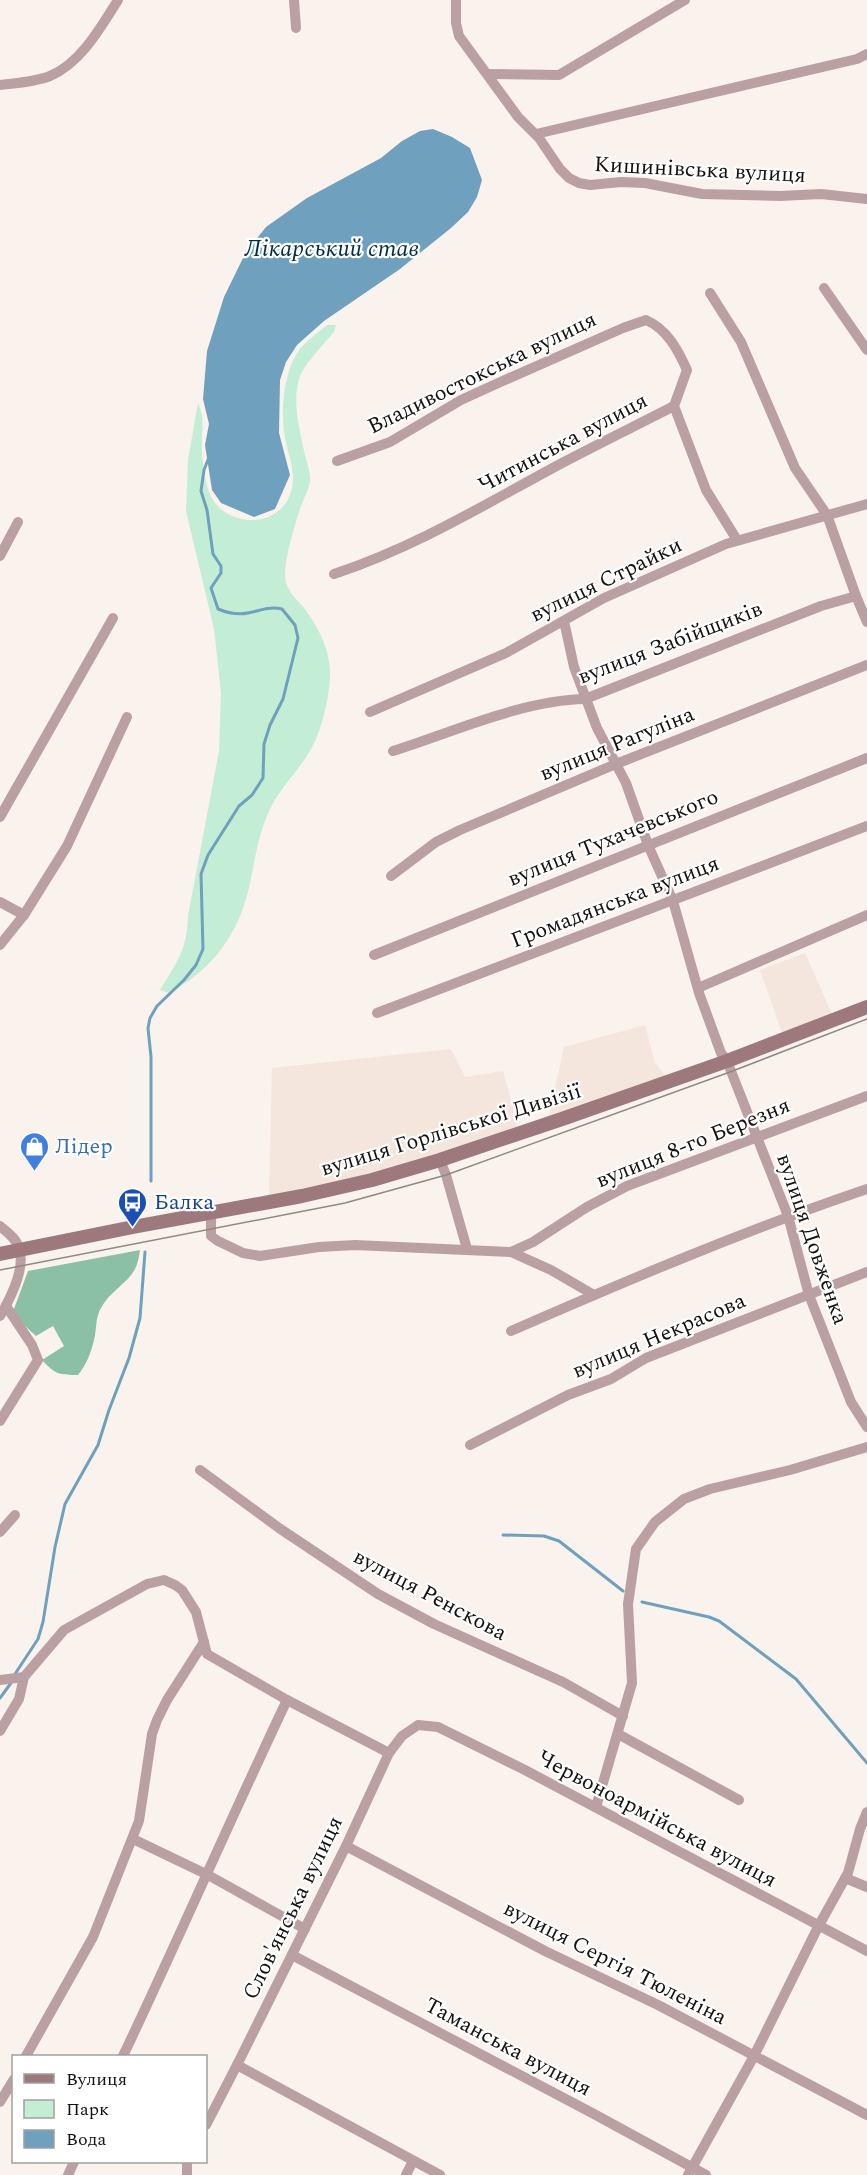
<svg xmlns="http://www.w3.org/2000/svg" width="867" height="2175" viewBox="0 0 867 2175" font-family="Spectral,serif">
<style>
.built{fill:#f4e6dc}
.green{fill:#c4edd6}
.forest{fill:#8cc0a4}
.water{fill:#6fa0bd}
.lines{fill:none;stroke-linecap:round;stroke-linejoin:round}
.stream{stroke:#6fa0bd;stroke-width:3}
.street{stroke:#baa0a3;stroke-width:10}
.secondary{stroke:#9d787c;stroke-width:14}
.tram{stroke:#8f8986;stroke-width:1.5}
.labels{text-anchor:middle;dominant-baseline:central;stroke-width:4.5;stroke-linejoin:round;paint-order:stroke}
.street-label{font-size:22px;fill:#141210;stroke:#fff}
.shop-label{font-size:22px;fill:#366cbe;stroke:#fff;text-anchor:start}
.transit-label{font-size:22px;fill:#164399;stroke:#fff;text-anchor:start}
.water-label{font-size:24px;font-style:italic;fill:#022e43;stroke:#fff}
</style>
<rect width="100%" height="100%" fill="#faf2ed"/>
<g class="built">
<path d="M805,953L832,1014L782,1033L760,970Z"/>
<path d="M645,1025L655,1063L668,1079L548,1120L564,1047Z"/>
<path d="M451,1049L465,1077L503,1071L519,1131L381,1172L269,1196L272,1068Z"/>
</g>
<path class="green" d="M327,325H336L334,332C324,344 303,365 299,379C292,404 300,431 305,455C307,464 311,473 310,482C308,492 302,502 299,512C294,528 282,566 286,582C289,594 300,602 307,612C319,629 329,649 330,670C331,691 322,731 311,749C299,770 281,787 270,809C258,834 255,861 249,888C238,935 212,970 169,993L160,990C177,962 187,950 188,916L219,751L221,693L214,629L186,511L188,460L198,403C205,420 202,425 202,443C201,454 205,481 209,492C221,525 271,531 288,499C300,475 287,456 284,432C281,407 284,370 300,349C307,340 318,333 327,325Z"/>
<path class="forest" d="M140,1250C139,1256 138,1263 135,1269C128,1283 109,1292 101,1308C95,1318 97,1329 94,1340C91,1353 86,1365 78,1375C59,1375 55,1374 42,1360L64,1346L53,1326L36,1336L23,1324L11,1317L28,1271Z"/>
<path class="water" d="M433,129L452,137L470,148L482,180L477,197L468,212L451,228L400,269L324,321L297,345L286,362L280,380L279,433L290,475L275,509L254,517L221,503L212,490L205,445L209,424L203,399L207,351L224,297L246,252L266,227L307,198L381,158L402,141L420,131Z"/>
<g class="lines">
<g class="stream">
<path d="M151,1181V1057L148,1028L150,1018L157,1006L184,980L196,965L203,949L201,874L208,855L239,806L252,795L263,778L264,744L270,725L283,699L298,638L295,625L282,609C257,604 250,622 218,609L211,588L221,573V566L213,554L207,510L201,491L204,470L209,457"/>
<path d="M503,1535L544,1536L559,1541L623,1591"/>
<path d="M642,1602L709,1617L719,1621L796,1679L867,1763"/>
<path d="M15,1674L38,1639L43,1622L55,1547L65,1504L98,1445L109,1410L129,1358L140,1318L145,1252"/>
<path d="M0,1698L11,1683"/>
</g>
<g class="street">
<path d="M294,0L296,28"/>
<path d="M456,0V23L459,36L518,117L539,138L560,169L569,178L579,183L590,185L621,182L645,183L702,194L780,196L821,194L867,199"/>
<path d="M488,74L559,75L685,0"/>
<path d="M0,85C17,83 35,82 50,76C81,63 101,27 118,0"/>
<path d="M536,134L857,59L867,54"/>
<path d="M824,288L867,350"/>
<path d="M710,293L741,342L795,468L827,515L856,596L867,622"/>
<path d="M337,461L390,442L461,400L496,384L623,328L646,320C667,329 678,350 687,370L674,406"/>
<path d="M0,556L18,522"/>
<path d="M334,574C418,546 487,503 564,462C600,443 637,425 674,406L706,490L737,540"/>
<path d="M564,621L574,667L597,728L626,783L648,845L673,901L699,993L721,1053L727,1061L788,1216L809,1295L851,1402L867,1427"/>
<path d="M370,712L506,653L604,598L726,544L867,504"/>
<path d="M393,751C453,732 523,700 585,699L821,606L856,596"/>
<path d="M0,817L113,618"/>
<path d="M391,876L436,842L460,830L616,764L867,665"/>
<path d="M0,902L24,915"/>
<path d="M0,945L24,915L67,846L127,717"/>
<path d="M374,955L867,758"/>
<path d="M698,988L867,915"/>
<path d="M377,1013L867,826"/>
<path d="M440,1160L446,1175L467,1249"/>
<path d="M211,1213V1236L218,1241L243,1253L260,1256L319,1247L355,1245L511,1252L533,1242L587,1207L627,1186L867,1096"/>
<path d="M0,1226C7,1232 16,1238 19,1248C26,1268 10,1299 0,1316"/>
<path d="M511,1252L551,1270L594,1295"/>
<path d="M511,1331C628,1280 746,1230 867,1189"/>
<path d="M0,1421L38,1360L32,1345L6,1306"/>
<path d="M470,1445L568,1395L611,1379L646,1358L867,1272"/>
<path d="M200,1470L279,1528L378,1594L434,1624L563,1682L623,1716"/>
<path d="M0,1532L15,1515"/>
<path d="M0,1680L24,1677"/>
<path d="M0,1731L19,1699L24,1677L64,1630L147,1584L164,1580L175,1585L182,1590L196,1612L207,1654L287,1700L389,1753"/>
<path d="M618,1734L739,1800"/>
<path d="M596,1807L632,1683L628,1604L636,1549L655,1522L684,1499L710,1489L790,1470L867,1447"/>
<path d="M133,1839L208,1875L305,1929"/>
<path d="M346,1846L545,1951L658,2005L867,2115"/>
<path d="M845,1878L867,1887"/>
<path d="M292,1955L594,2114L706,2175"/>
<path d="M26,2056L93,1937L139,1821L152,1734L157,1720L167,1700L204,1642"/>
<path d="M123,2056C179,1938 231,1818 287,1700"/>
<path d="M237,2065L440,2175"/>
<path d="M0,2102L14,2079"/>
<path d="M206,2125L237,2065L346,1846L389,1753L402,1736L418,1725L438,1727L523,1769L867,1951"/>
<path d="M68,2175L74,2162"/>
<path d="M187,2175V2162"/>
<path d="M406,2175L413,2161"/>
<path d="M688,2175L754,2056L818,1927L848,1873L860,1829L867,1812"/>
</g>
<path class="secondary" d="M0,1254L133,1227L302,1196L372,1180L440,1160L562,1119L727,1061L867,1007"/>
<path class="tram" d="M0,1270L345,1203L446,1175L730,1072L867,1019"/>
</g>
<defs>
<symbol id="shop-pin" viewBox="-11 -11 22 30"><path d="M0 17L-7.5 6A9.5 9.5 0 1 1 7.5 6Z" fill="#3f7fe0" stroke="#fff"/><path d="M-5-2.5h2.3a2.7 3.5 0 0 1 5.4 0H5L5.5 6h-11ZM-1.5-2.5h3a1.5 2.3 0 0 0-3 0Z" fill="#fff"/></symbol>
<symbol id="bus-pin" viewBox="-11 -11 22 30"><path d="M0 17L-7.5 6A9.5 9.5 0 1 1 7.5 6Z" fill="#1a4fb4" stroke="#fff"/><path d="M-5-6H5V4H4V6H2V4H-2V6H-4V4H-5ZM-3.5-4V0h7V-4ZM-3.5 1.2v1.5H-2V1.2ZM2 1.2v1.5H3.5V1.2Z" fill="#fff"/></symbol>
</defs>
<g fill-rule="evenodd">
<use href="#shop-pin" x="18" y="1130" width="33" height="45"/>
<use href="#bus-pin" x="116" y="1186" width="33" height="45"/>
</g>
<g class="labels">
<g class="street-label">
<text transform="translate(700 170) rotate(3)">Кишинівська вулиця</text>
<text transform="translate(482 373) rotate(-26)">Владивостокська вулиця</text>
<text transform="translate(563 443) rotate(-28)">Читинська вулиця</text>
<text transform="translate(606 580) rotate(-26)">вулиця Страйки</text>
<text transform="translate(670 643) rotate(-21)">вулиця Забійщиків</text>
<text transform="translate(617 744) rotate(-22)">вулиця Рагуліна</text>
<text transform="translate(613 838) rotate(-22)">вулиця Тухачевського</text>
<text transform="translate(615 902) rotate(-21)">Громадянська вулиця</text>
<text transform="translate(451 1130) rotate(-17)">вулиця Горлівської Дивізії</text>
<text transform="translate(693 1143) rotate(-22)">вулиця 8-го Березня</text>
<text transform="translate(812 1239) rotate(71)">вулиця Довженка</text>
<text transform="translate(659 1336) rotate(-23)">вулиця Некрасова</text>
<text transform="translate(430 1595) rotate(28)">вулиця Ренскова</text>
<text transform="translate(657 1819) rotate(28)">Червоноармійська вулиця</text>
<text transform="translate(293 1908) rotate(-64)">Слов'янська вулиця</text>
<text transform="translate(615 1963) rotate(27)">вулиця Сергія Тюленіна</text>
<text transform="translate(508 2047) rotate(28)">Таманська вулиця</text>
</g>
<g class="shop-label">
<text x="55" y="1146">Лідер</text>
</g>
<g class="transit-label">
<text x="154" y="1202">Балка</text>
</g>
<g class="water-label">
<text x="332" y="249">Лікарський став</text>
</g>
</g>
<rect x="12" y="2055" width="195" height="108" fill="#ffffff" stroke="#a1a09f" stroke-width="1.5"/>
<rect x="24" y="2074" width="30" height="9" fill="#9d787c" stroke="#a1a09f" stroke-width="1.5"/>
<text x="66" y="2085" font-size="18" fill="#141210">Вулиця</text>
<rect x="24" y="2100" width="30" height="18" fill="#c4edd6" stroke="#a1a09f" stroke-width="1.5"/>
<text x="66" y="2115" font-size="18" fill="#141210">Парк</text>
<rect x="24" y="2130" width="30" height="18" fill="#6fa0bd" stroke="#a1a09f" stroke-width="1.5"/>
<text x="66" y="2145" font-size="18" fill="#141210">Вода</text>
</svg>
